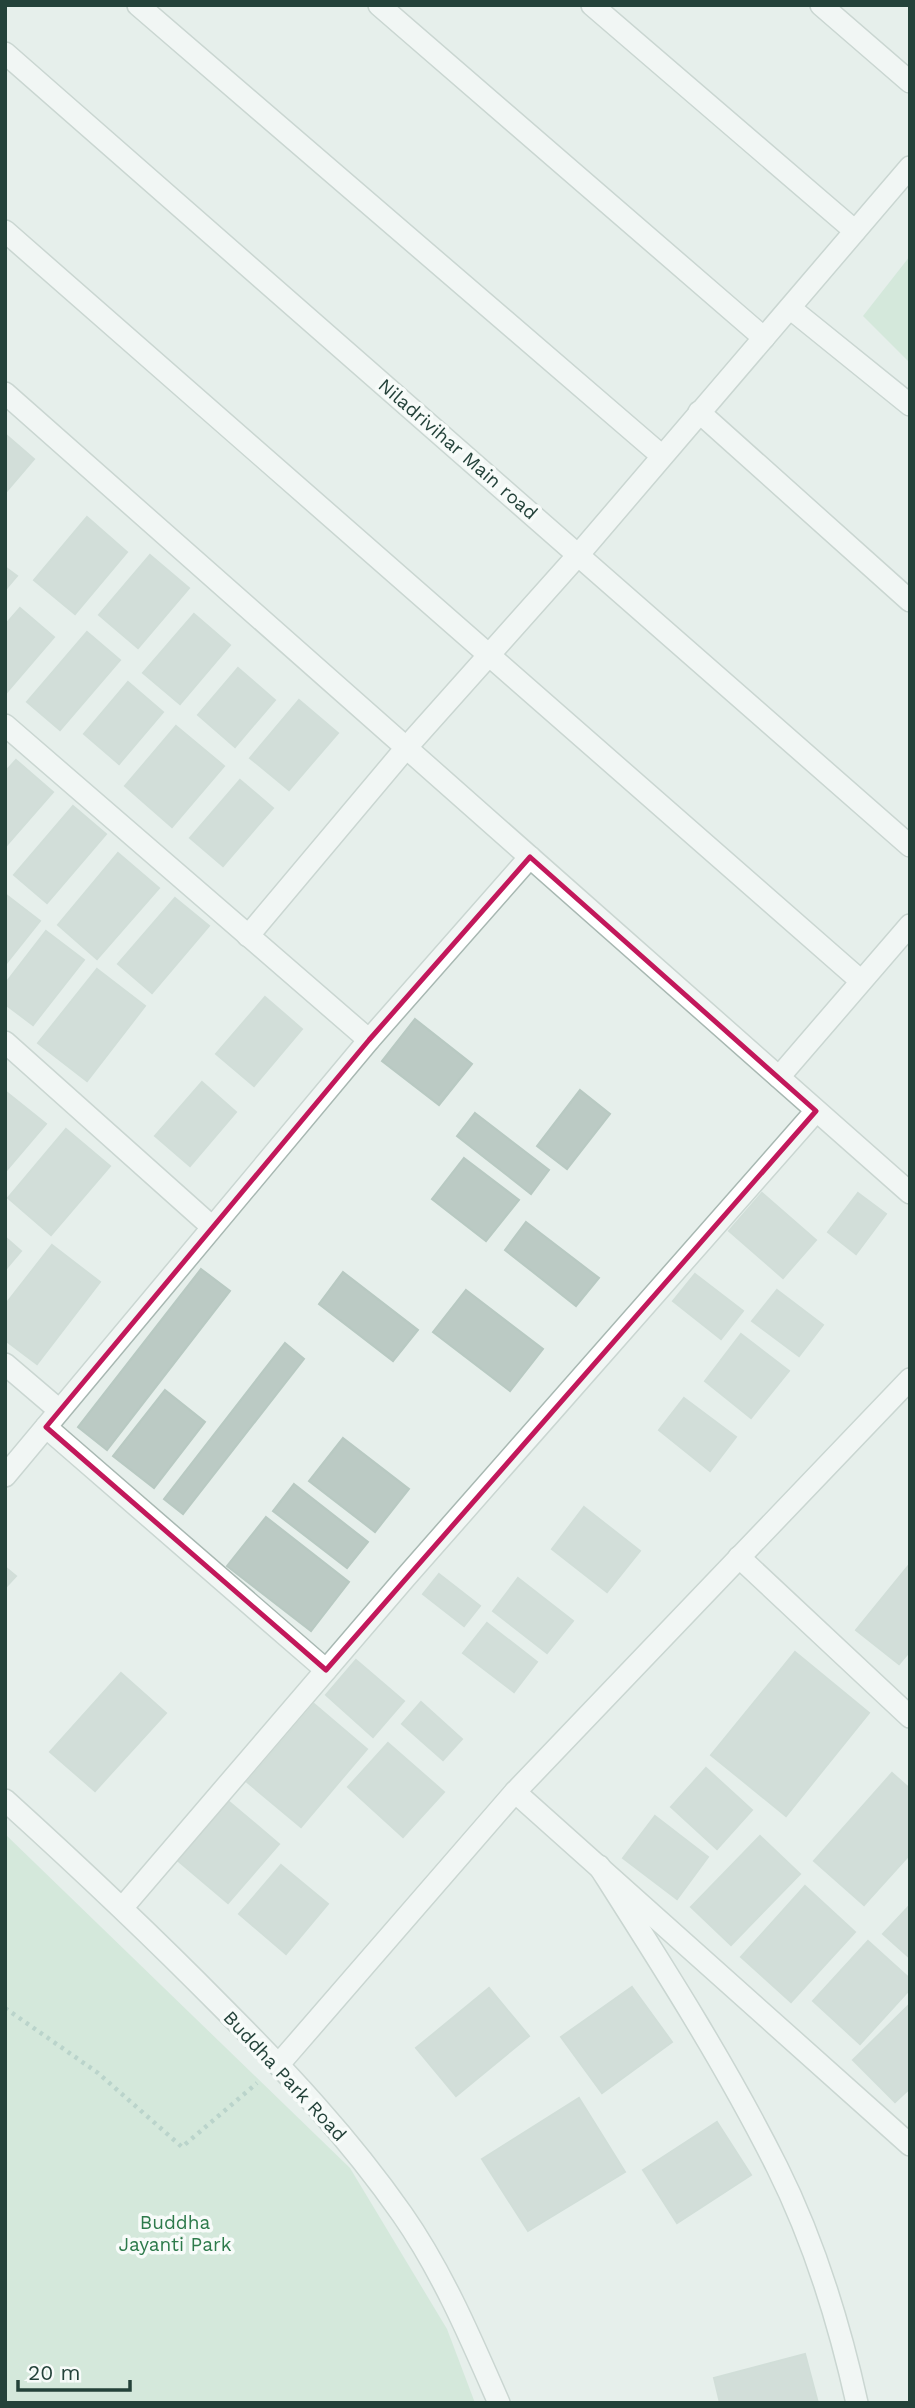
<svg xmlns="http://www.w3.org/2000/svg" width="915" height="2408" viewBox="0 0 915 2408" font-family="'Work Sans',sans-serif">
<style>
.green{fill:#bfe0c8}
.building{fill:#bbcac4;stroke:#b8c9c2;stroke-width:2}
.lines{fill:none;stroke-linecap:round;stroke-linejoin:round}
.minor-casing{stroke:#a8b8b2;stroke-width:24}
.path{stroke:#86b3a5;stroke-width:4.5;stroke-dasharray:3.5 5;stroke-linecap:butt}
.minor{stroke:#fff;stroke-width:21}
.marked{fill:none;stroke:#c2185b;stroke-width:5;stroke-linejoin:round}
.labels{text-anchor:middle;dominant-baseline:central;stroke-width:7;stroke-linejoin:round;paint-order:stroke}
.street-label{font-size:19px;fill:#24423a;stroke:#f7fbf9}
.park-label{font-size:19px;fill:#2d7a4b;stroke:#f7fbf9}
</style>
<rect width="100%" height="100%" fill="#e6efeb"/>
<g class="green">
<path d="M910,256V363L863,316Z"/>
<path d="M5,1834L350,2168L447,2329L475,2403H5Z"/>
</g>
<g class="building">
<path d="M5,434L34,459L5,493Z"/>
<path d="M87,517L127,552L75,614L34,580Z"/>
<path d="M150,555L189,588L138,648L99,615Z"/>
<path d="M5,567L17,576L5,590Z"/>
<path d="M20,608L54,637L6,693L5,625Z"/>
<path d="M194,614L230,645L180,704L143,673Z"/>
<path d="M87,632L120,660L60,730L27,702Z"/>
<path d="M238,668L275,700L235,747L198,715Z"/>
<path d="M128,682L163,712L119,764L84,734Z"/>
<path d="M299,700L338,733L289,790L250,758Z"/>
<path d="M176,726L224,766L172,827L125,786Z"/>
<path d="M16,760L53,792L5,847V772Z"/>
<path d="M240,780L273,808L223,866L190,838Z"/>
<path d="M73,806L106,834L47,903L14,875Z"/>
<path d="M118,853L159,888L97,959L58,925Z"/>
<path d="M5,894L40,921L5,965Z"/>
<path d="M175,898L209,926L152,993L118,964Z"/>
<path d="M46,931L84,960L33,1025L5,1004V984Z"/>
<path d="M97,969L145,1006L87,1081L38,1043Z"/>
<path d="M265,997L302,1029L254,1086L216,1054Z"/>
<path d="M415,1019L472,1064L439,1105L382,1061Z"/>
<path d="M202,1082L236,1112L190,1166L155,1136Z"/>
<path d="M580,1090L610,1114L567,1169L537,1146Z"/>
<path d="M5,1091L46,1124L5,1172Z"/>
<path d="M475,1113L549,1170L531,1194L457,1136Z"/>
<path d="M66,1129L110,1166L51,1235L8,1198Z"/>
<path d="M464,1158L519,1200L486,1241L432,1199Z"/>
<path d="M762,1193L816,1240L783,1278L729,1231Z"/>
<path d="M858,1193L886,1214L856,1254L828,1232Z"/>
<path d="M526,1222L599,1278L576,1306L505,1250Z"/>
<path d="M5,1237L21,1251L5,1270Z"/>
<path d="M52,1245L100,1282L37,1364L5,1340V1305Z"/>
<path d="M201,1269L230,1291L107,1450L78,1427Z"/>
<path d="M343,1272L418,1330L393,1361L319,1304Z"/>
<path d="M695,1274L743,1311L721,1339L673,1301Z"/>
<path d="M466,1290L543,1349L510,1391L433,1332Z"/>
<path d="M777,1290L823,1325L799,1356L752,1321Z"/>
<path d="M741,1334L789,1371L751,1418L705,1381Z"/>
<path d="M285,1343L304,1359L183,1514L164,1499Z"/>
<path d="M165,1390L205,1422L154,1488L113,1456Z"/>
<path d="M684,1398L736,1437L710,1471L659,1430Z"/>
<path d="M343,1438L409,1489L375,1532L309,1481Z"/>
<path d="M294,1484L368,1542L347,1568L273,1511Z"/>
<path d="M584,1507L640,1551L607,1592L552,1549Z"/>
<path d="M266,1517L349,1582L311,1631L227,1566Z"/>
<path d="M909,1565L910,1651L899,1664L856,1630Z"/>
<path d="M5,1567L16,1576L5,1588Z"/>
<path d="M439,1574L480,1606L464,1626L423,1594Z"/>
<path d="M518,1578L573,1621L547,1653L493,1611Z"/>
<path d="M487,1623L537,1662L514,1692L463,1653Z"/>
<path d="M795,1652L869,1713L786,1816L711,1755Z"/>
<path d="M356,1660L404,1701L373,1737L326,1695Z"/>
<path d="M121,1673L166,1713L95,1791L50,1752Z"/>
<path d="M421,1702L462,1739L443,1760L402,1724Z"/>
<path d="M314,1704L367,1749L301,1827L247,1782Z"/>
<path d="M388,1743L444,1792L403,1837L348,1787Z"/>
<path d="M706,1768L752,1810L717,1849L671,1807Z"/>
<path d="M892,1773L910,1789V1854L864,1905L814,1861Z"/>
<path d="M228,1801L279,1844L228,1903L177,1860Z"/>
<path d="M655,1816L708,1857L677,1899L623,1858Z"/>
<path d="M760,1836L800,1874L731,1945L691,1907Z"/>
<path d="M281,1865L328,1904L286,1954L239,1914Z"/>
<path d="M805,1886L855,1932L791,2002L741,1957Z"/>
<path d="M910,1905V1958L883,1934Z"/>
<path d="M868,1941L910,1979V1989L860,2044L813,2001Z"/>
<path d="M632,1987L672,2042L602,2093L561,2037Z"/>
<path d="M489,1988L529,2036L456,2096L416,2048Z"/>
<path d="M910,2004V2088L895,2102L853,2060Z"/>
<path d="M579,2098L625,2172L528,2231L482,2159Z"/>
<path d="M717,2122L751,2175L677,2223L643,2170Z"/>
<path d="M805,2354L818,2403H720L714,2378Z"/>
</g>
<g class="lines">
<defs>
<g id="minor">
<path d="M138,5L662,456"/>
<path d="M379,5L764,338"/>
<path d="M592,5L855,231"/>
<path d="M821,5L910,82"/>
<path d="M5,53L910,846"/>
<path d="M5,231L861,981"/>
<path d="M790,308L910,405"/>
<path d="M5,393L910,1193"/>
<path d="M699,412L910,601"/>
<path d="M5,725L369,1040"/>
<path d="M248,936L406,748L579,554L910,167"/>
<path d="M5,1042L211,1226"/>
<path d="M779,1077L910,925"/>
<path d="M5,1364L59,1410"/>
<path d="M46,1427L326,1670"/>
<path d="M5,1476L369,1040L530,857"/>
<path d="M739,1557L910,1717"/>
<path d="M515,1792L910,2145"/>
<path d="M5,1800C79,1867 151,1935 221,2006C286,2071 349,2138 402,2214C442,2271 471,2339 499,2403"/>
<path d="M599,1866C662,1965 725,2063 777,2167C814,2241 839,2322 857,2403"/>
<path d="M123,1907L405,1578L816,1111"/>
<path d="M279,2064L515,1792L910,1379"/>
</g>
</defs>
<use href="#minor" class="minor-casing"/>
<path class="path" d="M5,2008L98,2073L182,2147L257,2083"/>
<use href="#minor" class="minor"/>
</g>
<path d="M0 0H915V2408H0ZM530,857L816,1111L326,1670L46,1427L369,1040Z" fill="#e6efeb" fill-opacity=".55" fill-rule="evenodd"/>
<path class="marked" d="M530,857L816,1111L326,1670L46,1427L369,1040Z"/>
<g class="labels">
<g class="street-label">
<text transform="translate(458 449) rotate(41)">Niladrivihar Main road</text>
<text transform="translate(285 2076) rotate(47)">Buddha Park Road</text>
</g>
<g class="park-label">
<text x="175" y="2222">Buddha<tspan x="175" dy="22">Jayanti Park</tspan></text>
</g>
</g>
<rect width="915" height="2408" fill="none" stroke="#24423a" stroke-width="14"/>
<path d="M18 2380v10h112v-10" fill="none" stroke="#24423a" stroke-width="3.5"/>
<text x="28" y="2380" font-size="21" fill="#24423a" stroke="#f7fbf9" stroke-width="5" paint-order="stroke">20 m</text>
</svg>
